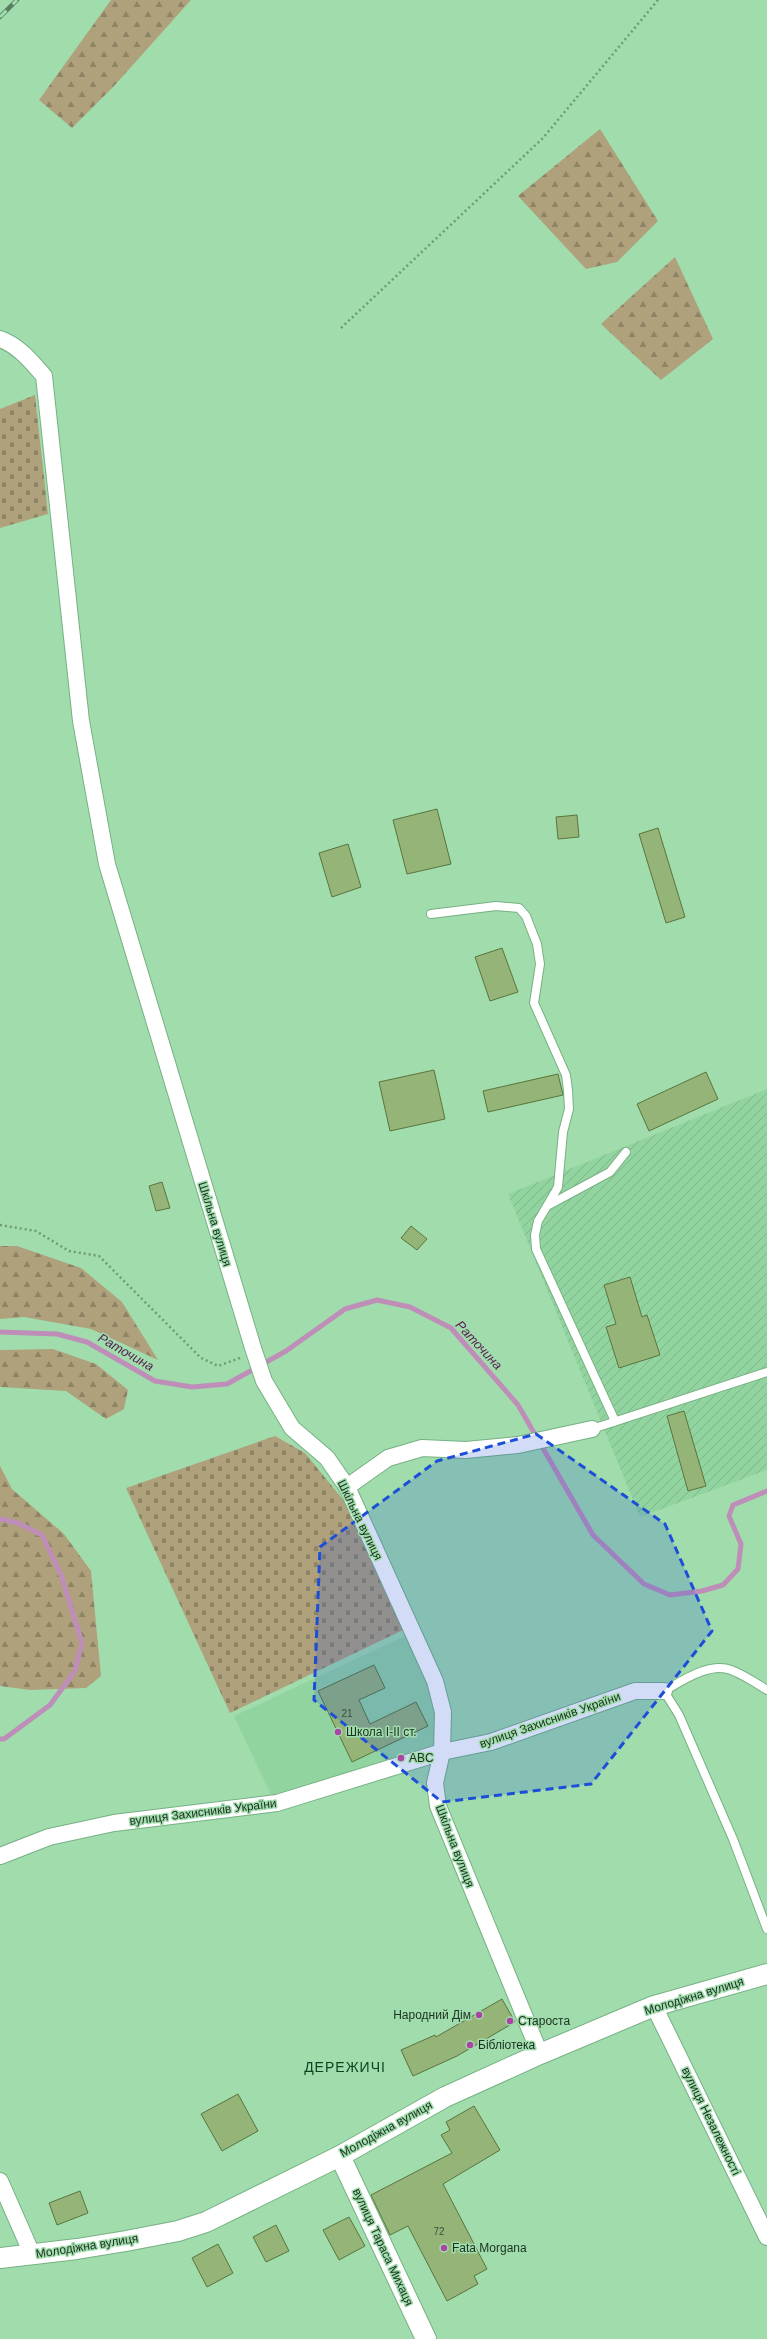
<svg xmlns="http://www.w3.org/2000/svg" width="767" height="2339" viewBox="0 0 767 2339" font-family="Helvetica,sans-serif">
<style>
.built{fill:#92d4a0}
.industrial{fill:url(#industrial-furrows)}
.forest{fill:url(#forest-firs)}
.cemetery{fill:url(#cemetery-stones)}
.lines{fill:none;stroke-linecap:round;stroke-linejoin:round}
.stream{stroke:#be8eb9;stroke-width:5}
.building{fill:#95b478;stroke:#59753c}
.service-casing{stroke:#77b183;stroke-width:10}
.minor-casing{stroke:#77b183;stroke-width:18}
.tertiary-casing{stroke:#77b183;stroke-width:22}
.path{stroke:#6e9b77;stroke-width:2.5;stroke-dasharray:2 3;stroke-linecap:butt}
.service{stroke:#fff;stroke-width:8}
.minor{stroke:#fff;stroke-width:16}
.tertiary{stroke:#fff;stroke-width:20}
.rail-casing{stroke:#577e5f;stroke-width:4.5}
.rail{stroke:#a1dcad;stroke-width:3;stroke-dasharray:9;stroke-linecap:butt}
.marked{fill:#1d4ed8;fill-opacity:0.2;stroke:#1d4ed8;stroke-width:3;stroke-dasharray:8 5;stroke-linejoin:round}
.poi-dot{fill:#ac43a5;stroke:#a1dcad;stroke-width:1.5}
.labels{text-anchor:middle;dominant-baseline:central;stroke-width:3;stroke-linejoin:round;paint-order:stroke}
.number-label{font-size:10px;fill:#395235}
.street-label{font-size:12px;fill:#1a311f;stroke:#a1dcad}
.poi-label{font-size:12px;fill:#1a311f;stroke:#a1dcad;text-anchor:start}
.water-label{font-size:13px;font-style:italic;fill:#571d53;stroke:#a1dcad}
.quarter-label{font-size:14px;letter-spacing:1px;fill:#08461f;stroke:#a1dcad}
</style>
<defs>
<pattern id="industrial-furrows" width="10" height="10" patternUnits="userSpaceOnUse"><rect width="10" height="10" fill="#92d4a0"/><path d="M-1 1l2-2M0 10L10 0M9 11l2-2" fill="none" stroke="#7db689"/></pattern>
<pattern id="forest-firs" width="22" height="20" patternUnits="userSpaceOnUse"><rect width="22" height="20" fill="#afa17c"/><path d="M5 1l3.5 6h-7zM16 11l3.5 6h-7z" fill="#8e8465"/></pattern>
<pattern id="cemetery-stones" width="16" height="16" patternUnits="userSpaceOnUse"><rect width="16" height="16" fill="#afa17c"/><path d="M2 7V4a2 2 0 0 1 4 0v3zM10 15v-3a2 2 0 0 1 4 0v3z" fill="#8e8465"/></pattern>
</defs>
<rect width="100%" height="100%" fill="#a1dcad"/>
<path class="built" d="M405,1636L427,1685L434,1714L435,1747L272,1797L234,1716Z"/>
<path class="industrial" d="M767,1089V1470L640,1517L508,1194Z"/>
<g class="forest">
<path d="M111,0H191L114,86L72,128L39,100Z"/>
<path d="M600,129L658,221L617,262L586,269L518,196Z"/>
<path d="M675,257L713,339L661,380L601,324Z"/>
<path d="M0,1246H17L81,1268L122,1302L158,1360L91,1329L24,1317L0,1319Z"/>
<path d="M53,1349L96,1364L128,1390L124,1409L106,1419L66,1391L0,1387V1350Z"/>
<path d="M0,1466L12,1489L64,1534L91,1571L101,1676L86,1688L30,1690L0,1686Z"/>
</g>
<g class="cemetery">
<path d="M35,395L48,514L0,528V409Z"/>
<path d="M275,1436L305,1453L344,1501L403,1630L230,1713L126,1488Z"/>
</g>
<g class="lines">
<g class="stream">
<path d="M0,1332L57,1334L87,1342L155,1381L192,1387L227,1384L286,1351L345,1309L377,1300L410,1307L451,1328L518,1405L593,1535L644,1584L670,1595L702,1591L723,1585L738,1569L741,1544L729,1516L733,1505L767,1491"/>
<path d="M0,1519L18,1523L42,1535L61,1575L82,1643L75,1671L50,1705L4,1739H0"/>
</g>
</g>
<g class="building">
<path d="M437,809L451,864L407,874L393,820Z"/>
<path d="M577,815L579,837L558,839L556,817Z"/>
<path d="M658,828L685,917L666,923L639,834Z"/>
<path d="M348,844L361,887L332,897L319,853Z"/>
<path d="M502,948L518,992L490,1001L475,957Z"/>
<path d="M434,1070L445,1119L390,1131L379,1082Z"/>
<path d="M706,1072L718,1099L649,1131L637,1104Z"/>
<path d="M558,1074L563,1095L488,1112L483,1091Z"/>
<path d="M162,1182L170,1208L156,1211L149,1186Z"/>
<path d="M411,1226L427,1239L417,1250L401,1238Z"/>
<path d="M630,1277L642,1317L647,1315L660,1355L619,1368L606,1327L616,1324L604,1285Z"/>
<path d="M684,1411L706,1486L688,1491L667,1416Z"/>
<path d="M374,1665L385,1688L359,1700L370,1724L416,1702L428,1726L352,1762L318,1691Z"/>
<path d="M502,1999L515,2022L457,2056L413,2076L401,2050L435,2035L436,2037Z"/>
<path d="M238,2094L258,2131L222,2151L201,2114Z"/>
<path d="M474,2106L500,2150L443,2184L487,2269L474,2276L478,2284L447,2301L408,2226L390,2235L371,2195L452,2153L441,2135L450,2130L446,2122Z"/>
<path d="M80,2191L88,2213L57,2225L49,2203Z"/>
<path d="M349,2217L365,2246L339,2260L323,2230Z"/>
<path d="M276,2225L289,2251L266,2262L253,2237Z"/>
<path d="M218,2244L233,2273L207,2287L192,2258Z"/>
</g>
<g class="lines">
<defs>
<g id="service">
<path d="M431,914L496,906L519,908L526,916L537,944L540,964L534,1003L566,1075L568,1090L569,1109L563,1132L558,1187L547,1206"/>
<path d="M615,1421L536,1249L535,1235L538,1221L547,1206L610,1172L626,1152"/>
<path d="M592,1429L767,1372"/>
<path d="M767,1690C756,1683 744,1675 731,1670C709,1662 682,1681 664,1691L679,1715L733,1839L767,1929"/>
</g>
<g id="minor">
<path d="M0,339C19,346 31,361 44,376L81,721L107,864L253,1348L264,1381L292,1428L327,1458L347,1487L435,1681L443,1712L442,1752L435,1783L438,1806L540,2054"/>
<path d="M347,1487L388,1458L422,1448L466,1450L518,1445L592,1429"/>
<path d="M0,1856L49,1837L114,1823L277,1803L442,1752L491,1742L635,1691H664"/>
<path d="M654,2006L767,2237"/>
<path d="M0,2181L32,2254"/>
</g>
<g id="tertiary">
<path d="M340,2156L426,2339"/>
<path d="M0,2258L77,2249L126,2241L178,2231L206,2222L340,2156L445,2097L540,2054L654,2006L767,1974"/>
</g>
</defs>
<use href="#service" class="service-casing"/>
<use href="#minor" class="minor-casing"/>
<use href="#tertiary" class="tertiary-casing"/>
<g class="path">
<path d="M341,328L543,138L658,0"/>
<path d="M0,1225L36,1231L69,1251L99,1256L201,1358L218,1366L240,1358"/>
</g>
<use href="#service" class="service"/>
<use href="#minor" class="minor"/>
<use href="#tertiary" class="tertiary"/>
<defs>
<path id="rail" d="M0,17L17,0"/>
</defs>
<use href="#rail" class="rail-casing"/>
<use href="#rail" class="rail"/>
</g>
<path class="marked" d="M536,1434L665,1524L712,1631L591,1784L442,1802L314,1700L320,1547L437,1461Z"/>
<g class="poi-dot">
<circle cx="338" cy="1732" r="4"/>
<circle cx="401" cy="1758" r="4"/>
<circle cx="479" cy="2015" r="4"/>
<circle cx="510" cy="2021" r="4"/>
<circle cx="470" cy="2045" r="4"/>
<circle cx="444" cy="2248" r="4"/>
</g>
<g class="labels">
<g class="number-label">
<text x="347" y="1713">21</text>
<text x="439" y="2231">72</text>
</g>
<g class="street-label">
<text transform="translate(215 1224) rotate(73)">Шкільна вулиця</text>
<text transform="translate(360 1520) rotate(64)">Шкільна вулиця</text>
<text transform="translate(550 1720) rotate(-19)">вулиця Захисників України</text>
<text transform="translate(203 1812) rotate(-7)">вулиця Захисників України</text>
<text transform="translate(455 1846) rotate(69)">Шкільна вулиця</text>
<text transform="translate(694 1996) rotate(-17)">Молодіжна вулиця</text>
<text transform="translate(711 2121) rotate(64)">вулиця Незалежності</text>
<text transform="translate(386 2129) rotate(-29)">Молодіжна вулиця</text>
<text transform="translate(87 2246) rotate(-9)">Молодіжна вулиця</text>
<text transform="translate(383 2247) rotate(65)">вулиця Тараса Михаця</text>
</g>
<g class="poi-label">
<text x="346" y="1732">Школа І-ІІ ст.</text>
<text x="409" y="1758">ABC</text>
<text x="471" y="2015" text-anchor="end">Народний Дім</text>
<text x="518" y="2021">Староста</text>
<text x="478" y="2045">Бібліотека</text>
<text x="452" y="2248">Fata Morgana</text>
</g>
<g class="water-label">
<text transform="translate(479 1345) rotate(47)">Раточина</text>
<text transform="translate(126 1352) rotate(30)">Раточина</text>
</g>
<g class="quarter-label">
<text x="345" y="2067">ДЕРЕЖИЧІ</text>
</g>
</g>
</svg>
